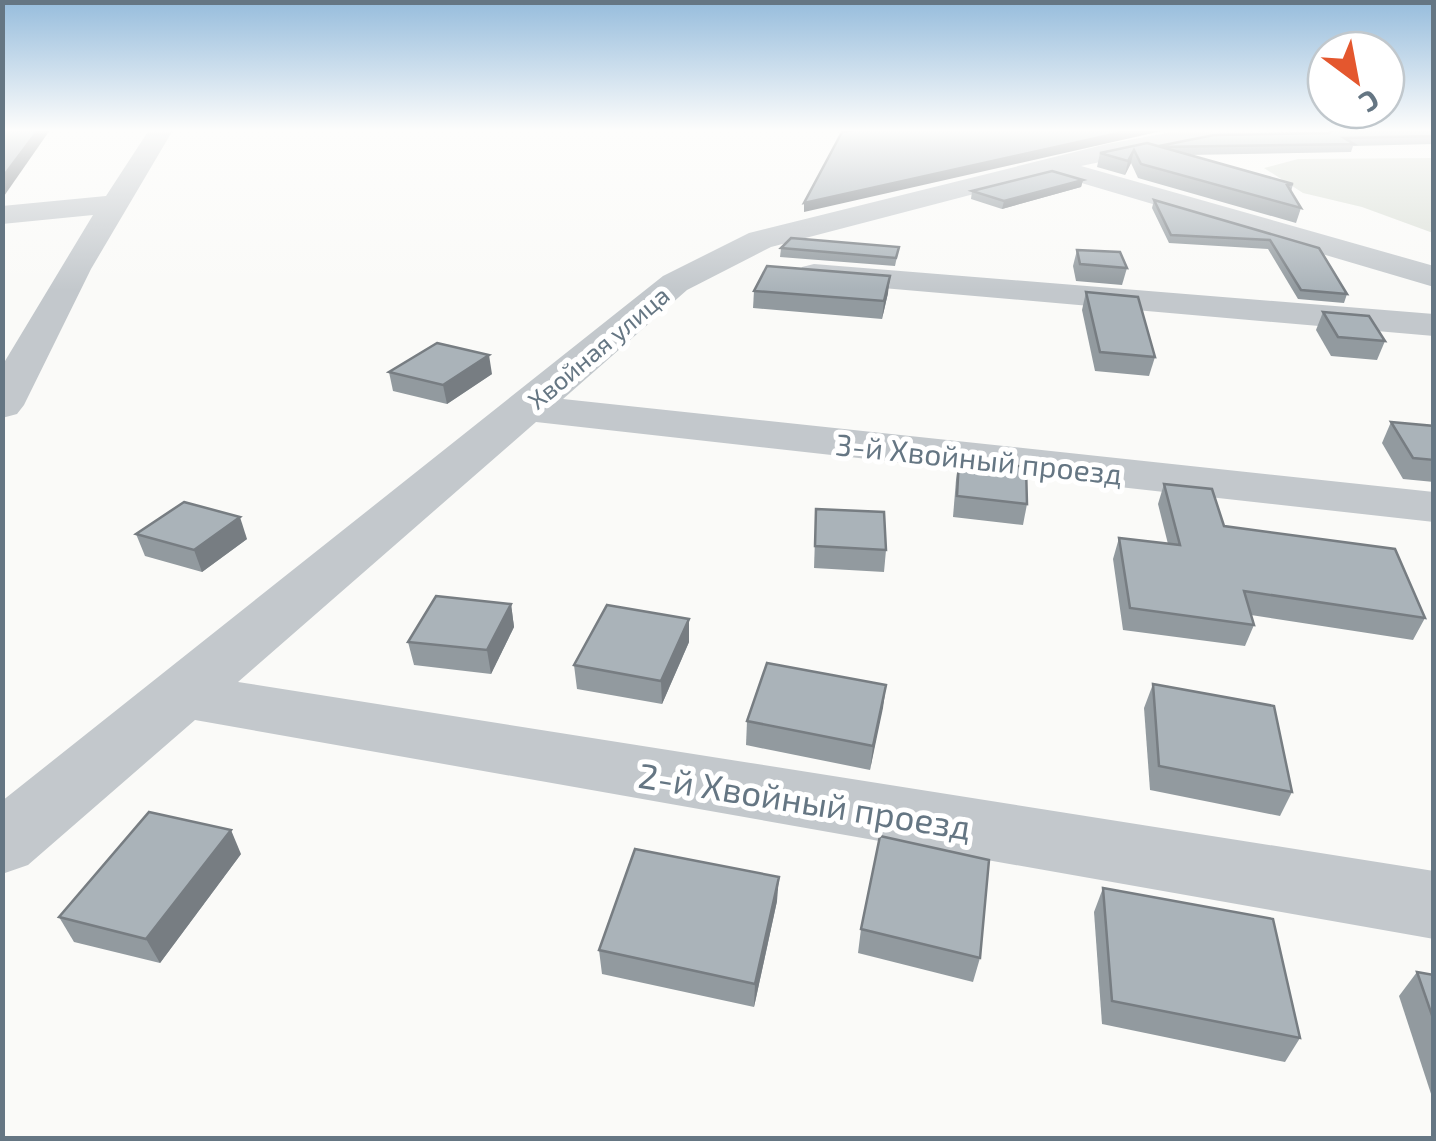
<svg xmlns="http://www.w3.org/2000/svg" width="1436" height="1141" viewBox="0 0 1436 1141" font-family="'Exo 2',sans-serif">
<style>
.green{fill:#dadfd7}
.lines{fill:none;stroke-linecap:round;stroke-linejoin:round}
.minor{fill:#c3c8cc;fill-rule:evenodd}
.wall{fill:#929a9f}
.shaded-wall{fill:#777d82}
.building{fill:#aab3b9;stroke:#777d82;stroke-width:2.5}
.labels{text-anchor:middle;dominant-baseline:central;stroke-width:10;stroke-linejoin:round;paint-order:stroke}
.far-street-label{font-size:25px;fill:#657683;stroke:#fff}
.street-label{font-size:30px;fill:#657683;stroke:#fff}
.near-street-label{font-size:35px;fill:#657683;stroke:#fff}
</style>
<rect width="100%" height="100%" fill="#fafaf8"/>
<path class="green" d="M1433,158V233L1362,207L1303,193L1264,168L1298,159Z"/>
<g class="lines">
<g class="minor">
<path d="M149,130H173L91,269L24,405L17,414L2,418V366L93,215L2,224V206L106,196Z"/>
<path d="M1183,130H1338L1326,137L1211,139L1081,166L1434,266V287L1051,174L771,247L687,290L563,399L1434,492V522L536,422L238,682L1434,871V939L195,720L28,865L2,874V801L663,276L749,233L1107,144Z"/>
<path d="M814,264L1434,314V336L802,281L797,274L802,267Z"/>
</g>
</g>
<g class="wall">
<path d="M1434,130V144L1353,146L1351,152L1188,155L1293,184L1291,192L1301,208L1296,223L1138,178L1131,163L1125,175L1097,167L1100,153L1157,146L1329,133Z"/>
<path d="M1083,180L1081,187L1002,209L971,199L972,191Z"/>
<path d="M1154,200L1319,248L1347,294L1344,303L1298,299L1268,249L1169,243L1152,208Z"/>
<path d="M899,247L895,266L780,257L781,248Z"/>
<path d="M1077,250L1127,268L1122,285L1076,281L1073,266Z"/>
<path d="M754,291L888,293L882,319L753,308Z"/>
<path d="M1086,292L1155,357L1149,376L1095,371L1082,310Z"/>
<path d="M1323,312L1385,341L1377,360L1331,356L1316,330Z"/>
<path d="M389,372L492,374L447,404L393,391Z"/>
<path d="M1391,422L1434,426V482L1403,479L1382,443Z"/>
<path d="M959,459L1027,504L1023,525L953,517L956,480Z"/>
<path d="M1164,484L1224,526L1425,618L1413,640L1251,615L1254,625L1245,646L1123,630L1113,559L1119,538L1168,544L1158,504Z"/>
<path d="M816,509L886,550L884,572L814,568Z"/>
<path d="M136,534L247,539L202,572L145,556Z"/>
<path d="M511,604L514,627L491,674L414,665L408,642Z"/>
<path d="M689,642L662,704L577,689L574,665Z"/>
<path d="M1153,684L1292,792L1280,816L1150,790L1144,708Z"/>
<path d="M886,685L870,770L746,745L747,721Z"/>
<path d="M241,854L160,963L74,942L59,917Z"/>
<path d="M1103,888L1300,1038L1285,1062L1102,1024L1094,912Z"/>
<path d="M777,901L754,1007L602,974L599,950Z"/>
<path d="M861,929L980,958L973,982L858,953Z"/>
<path d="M1417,972L1434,975V1103L1399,996Z"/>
</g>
<g class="shaded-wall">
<path d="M38,130H50L2,199V178Z"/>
<path d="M1132,130H1166L804,212V203Z"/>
<path d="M1134,150L1131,163L1125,175L1128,161Z"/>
<path d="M1083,180L1081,187L1002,209L1004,201Z"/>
<path d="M890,276L888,293L882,319L884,301Z"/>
<path d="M489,355L492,374L447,404L443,385Z"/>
<path d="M240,517L247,539L202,572L194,550Z"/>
<path d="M511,604L514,627L491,674L487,650Z"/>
<path d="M689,619V642L662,704L661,681Z"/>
<path d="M886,685L883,708L870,770L873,746Z"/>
<path d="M231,830L241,854L160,963L146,939Z"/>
<path d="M779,877L777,901L754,1007L755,984Z"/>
</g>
<g class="building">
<path d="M2,130H38L2,178Z"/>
<path d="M853,130H1132L804,203L842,132Z"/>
<path d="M1333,130H1434V136L1344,138L1354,144L1154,147L1214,135L1329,133Z"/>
<path d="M1147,143L1293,184L1287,185L1301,208L1141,164L1134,150L1128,161L1100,153Z"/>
<path d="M1052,171L1083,180L1004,201L972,191Z"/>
<path d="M1154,200L1319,248L1347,294L1301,290L1270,240L1171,235Z"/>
<path d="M791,238L899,247L896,258L781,248Z"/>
<path d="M1077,250L1120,252L1127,268L1080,264Z"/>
<path d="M767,266L890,276L884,301L754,291Z"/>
<path d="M1086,292L1138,297L1155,357L1100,352Z"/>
<path d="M1323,312L1369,316L1385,341L1338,337Z"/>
<path d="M437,343L489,355L443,385L389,372Z"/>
<path d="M1391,422L1434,426V460L1413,458Z"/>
<path d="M959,459L1026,467L1027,504L957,496Z"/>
<path d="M1164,484L1212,489L1224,526L1395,549L1425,618L1244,591L1254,625L1130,608L1119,538L1180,545Z"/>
<path d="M184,502L240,517L194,550L136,534Z"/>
<path d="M816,509L884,512L886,550L815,546Z"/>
<path d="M436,596L511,604L487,650L408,642Z"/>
<path d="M607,605L689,619L661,681L574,665Z"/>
<path d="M767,663L886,685L873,746L747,721Z"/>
<path d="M1153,684L1274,706L1292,792L1159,766Z"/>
<path d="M149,812L231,830L146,939L59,917Z"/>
<path d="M880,836L989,860L980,958L861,929Z"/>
<path d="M635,849L779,877L755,984L599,950Z"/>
<path d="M1103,888L1273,919L1300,1038L1112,1001Z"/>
<path d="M1417,972L1434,975V1021Z"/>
</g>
<linearGradient id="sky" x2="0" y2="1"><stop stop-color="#96bcdc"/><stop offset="0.45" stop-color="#fdfdfc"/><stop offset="1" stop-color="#fdfdfc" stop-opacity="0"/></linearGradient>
<rect width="1436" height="290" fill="url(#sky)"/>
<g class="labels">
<g class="far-street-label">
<text transform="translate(598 347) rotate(-40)">Хвойная улица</text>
</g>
<g class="street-label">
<text transform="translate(979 458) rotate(6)">3-й Хвойный проезд</text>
</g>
<g class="near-street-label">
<text transform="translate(805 800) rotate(9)">2-й Хвойный проезд</text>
</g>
</g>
<rect width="1436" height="1141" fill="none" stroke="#657683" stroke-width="10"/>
<g transform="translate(1356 80) rotate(148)"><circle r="48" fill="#ffffff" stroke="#c1c8cd" stroke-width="2.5"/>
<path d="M0-8L18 38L0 25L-18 38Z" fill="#e4572e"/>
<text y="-15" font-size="28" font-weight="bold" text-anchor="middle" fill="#657683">С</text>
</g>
</svg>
